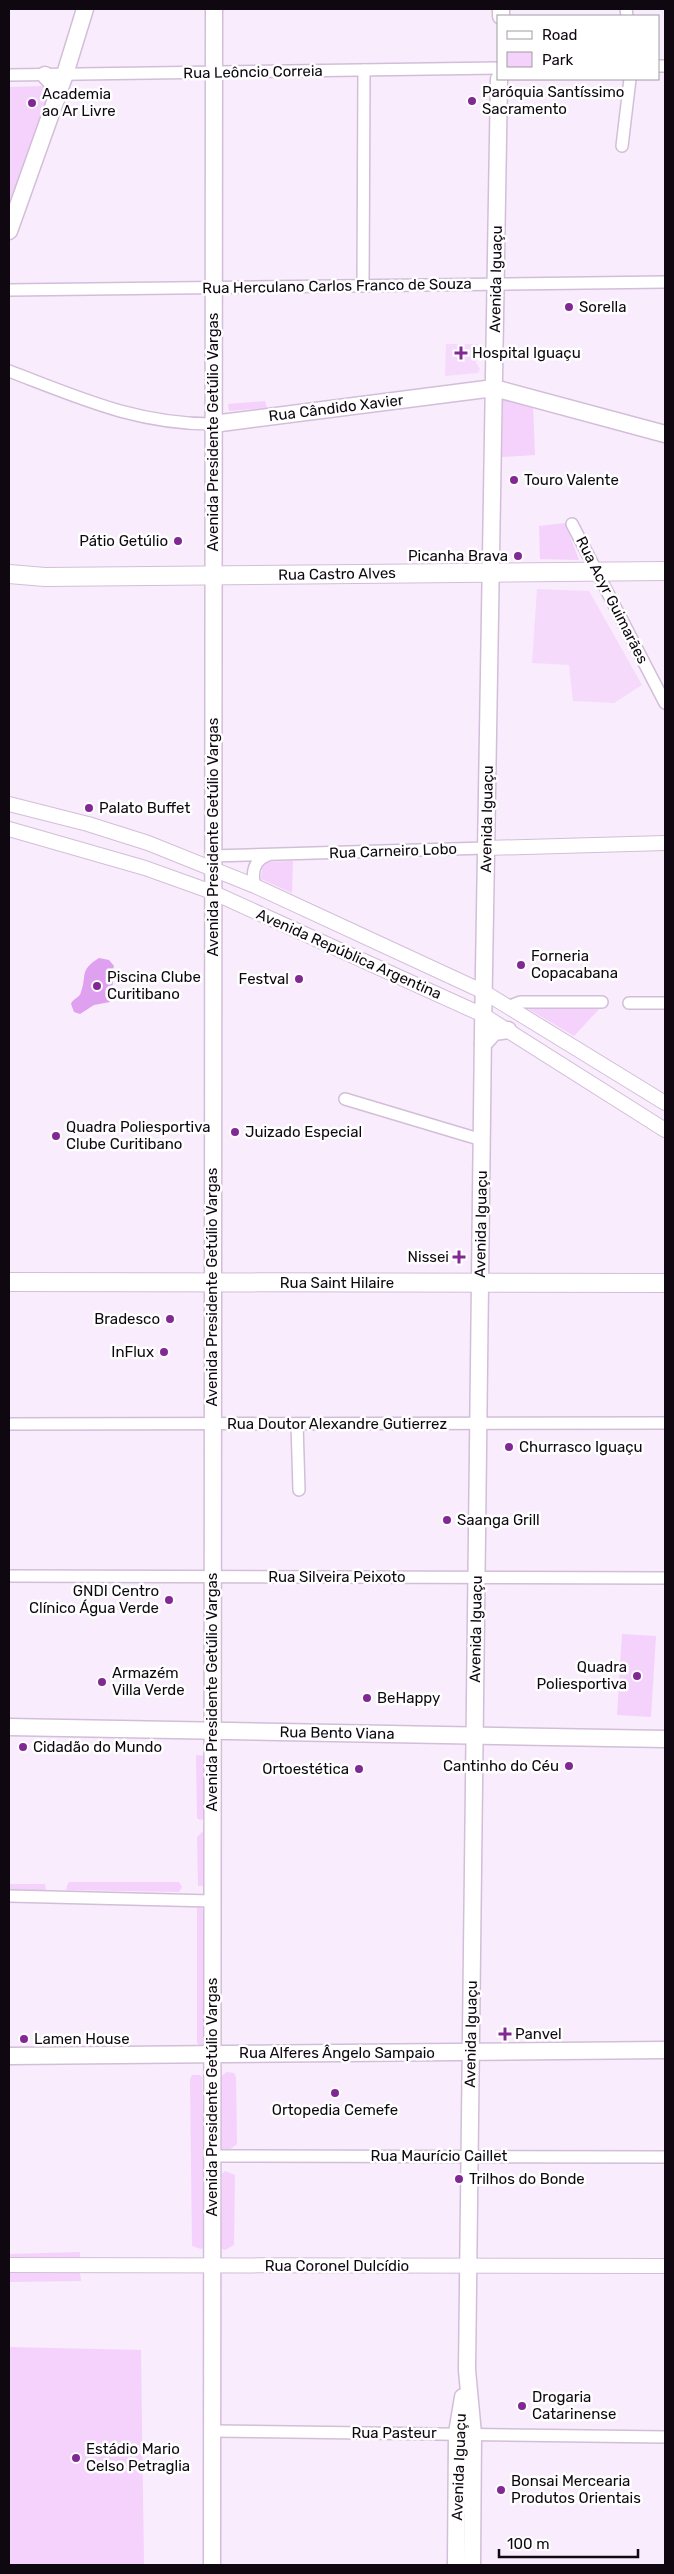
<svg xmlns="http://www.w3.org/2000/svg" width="674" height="2574" viewBox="0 0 674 2574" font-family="Rubik,sans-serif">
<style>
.built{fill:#f5dafc}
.green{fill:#f4d2fc}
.water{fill:#dfa0ef}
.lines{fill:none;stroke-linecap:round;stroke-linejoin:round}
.minor-casing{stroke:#d3bed9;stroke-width:14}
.tertiary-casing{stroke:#d3bed9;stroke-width:16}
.secondary-casing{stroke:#d3bed9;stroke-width:19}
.primary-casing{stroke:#d3bed9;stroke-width:20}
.minor{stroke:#fff;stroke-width:11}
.tertiary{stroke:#fff;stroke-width:14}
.secondary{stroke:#fff;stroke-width:16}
.primary{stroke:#fff;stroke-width:18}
.poi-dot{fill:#812895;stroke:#fff;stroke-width:2}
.labels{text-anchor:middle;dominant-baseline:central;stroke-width:5;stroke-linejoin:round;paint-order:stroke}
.street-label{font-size:15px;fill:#0f0811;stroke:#fff}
.poi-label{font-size:15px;fill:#0f0811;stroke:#fff;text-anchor:start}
</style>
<rect width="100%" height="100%" fill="#f9ecfc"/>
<g class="built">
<path d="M446,344H477L476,363L480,369L478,373L445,376Z"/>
<path d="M537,589L589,591L642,685L614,703L573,701L569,665L532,663Z"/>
</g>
<g class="green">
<path d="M46,86L51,94L9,206V87Z"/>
<path d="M503,399L533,406L535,455L502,457Z"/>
<path d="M265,401L267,408L229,411L228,404Z"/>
<path d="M565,523L579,560L540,559L539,526Z"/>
<path d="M293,861L292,893L261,879L262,868L265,862Z"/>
<path d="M525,1007H601L574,1036Z"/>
<path d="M622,1634L656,1636L651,1717L617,1715Z"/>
<path d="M196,1755L205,1756L207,1818L200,1820L197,1818Z"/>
<path d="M202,1832L205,1833L207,1886H198L197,1837Z"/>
<path d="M70,1882H179L182,1887L179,1892L66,1890L68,1883Z"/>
<path d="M9,1884H45L46,1889L44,1892H9Z"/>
<path d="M200,1906L205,1911V2039L203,2045L201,2046L197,2043V1907Z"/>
<path d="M227,2072L234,2073L236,2077L237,2144L229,2150L222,2149L221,2144L220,2077Z"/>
<path d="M192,2075H200L202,2077L206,2246L201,2249L192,2246L190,2079Z"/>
<path d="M225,2171L235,2175L234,2245L225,2250L221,2248L222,2174Z"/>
<path d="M80,2252V2258L9,2260V2254Z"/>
<path d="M9,2272L80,2273L81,2281L9,2282Z"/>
<path d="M9,2347L141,2350L144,2565H9Z"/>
</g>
<path class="water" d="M99,958L109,960L114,966L110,979L113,982L110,1002L94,1005L80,1014L74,1012L71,1004C73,998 80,998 81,992C87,976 79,970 99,958Z"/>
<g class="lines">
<defs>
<g id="minor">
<path d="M626,9L627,16"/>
<path d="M658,66H665"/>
<path d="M9,75L498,68"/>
<path d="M622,146L630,79"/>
<path d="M363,286L364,70"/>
<path d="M9,290L665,282"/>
<path d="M9,371C80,398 136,424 213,424"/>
<path d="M572,524L665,703"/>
<path d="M212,856L486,848"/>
<path d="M255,886C251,872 254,860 268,855"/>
<path d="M629,1003H665"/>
<path d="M510,1006L520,1002H602"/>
<path d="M345,1099L482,1140"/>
<path d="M9,1424L665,1423"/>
<path d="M297,1424L299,1490"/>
<path d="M9,1576L665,1578"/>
<path d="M9,1896L212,1901"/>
<path d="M212,2156L665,2157"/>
<path d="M212,2431L665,2437"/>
</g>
<g id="tertiary">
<path d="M9,804L88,824L148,843L255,886L484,992L665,1103"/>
<path d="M9,829L145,868L212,892L483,1015L665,1130"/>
<path d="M486,848L665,843"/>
<path d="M9,2265L665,2266"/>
</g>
<g id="secondary">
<path d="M501,16V9"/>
<path d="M45,75L54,85L56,100"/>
<path d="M9,231L65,74L85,9"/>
<path d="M213,424L494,388L665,434"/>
<path d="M483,1044L494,1032L508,1030"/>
<path d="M9,1727L665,1739"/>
<path d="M9,2056L665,2050"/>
<path d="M212,2565L214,9"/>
<path d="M456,2565L457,2433L463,2397"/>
<path d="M472,2565L473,2434L467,2370L483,1031L499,79"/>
</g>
<g id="primary">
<path d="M9,574L45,577L665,571"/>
<path d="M9,1282L665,1283"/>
</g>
</defs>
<use href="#minor" class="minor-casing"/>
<use href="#tertiary" class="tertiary-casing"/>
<use href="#secondary" class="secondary-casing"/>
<use href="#primary" class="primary-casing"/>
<use href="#minor" class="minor"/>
<use href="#tertiary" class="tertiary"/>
<use href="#secondary" class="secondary"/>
<use href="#primary" class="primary"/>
</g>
<g class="poi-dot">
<circle cx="472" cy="101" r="5"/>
<circle cx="32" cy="103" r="5"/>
<circle cx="569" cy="307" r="5"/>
<path d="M458.5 345.5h5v5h5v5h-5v5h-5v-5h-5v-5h5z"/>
<circle cx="514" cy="480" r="5"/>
<circle cx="178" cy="541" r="5"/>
<circle cx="518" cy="556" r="5"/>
<circle cx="89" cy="808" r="5"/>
<circle cx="521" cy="965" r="5"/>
<circle cx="299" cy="979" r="5"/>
<circle cx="97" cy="986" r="5"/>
<circle cx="235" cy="1132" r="5"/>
<circle cx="56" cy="1136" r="5"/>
<path d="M456.5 1249.5h5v5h5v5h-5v5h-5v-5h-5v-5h5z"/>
<circle cx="170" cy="1319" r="5"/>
<circle cx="164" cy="1352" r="5"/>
<circle cx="509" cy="1447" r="5"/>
<circle cx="447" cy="1520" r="5"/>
<circle cx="169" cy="1600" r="5"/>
<circle cx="637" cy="1676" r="5"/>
<circle cx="102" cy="1682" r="5"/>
<circle cx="367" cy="1698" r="5"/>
<circle cx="23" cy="1747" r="5"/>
<circle cx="569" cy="1766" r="5"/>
<circle cx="359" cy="1769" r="5"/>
<path d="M502.5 2026.5h5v5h5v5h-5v5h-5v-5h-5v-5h5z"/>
<circle cx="24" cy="2039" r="5"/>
<circle cx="335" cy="2093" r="5"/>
<circle cx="459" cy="2179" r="5"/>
<circle cx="522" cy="2406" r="5"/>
<circle cx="76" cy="2458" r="5"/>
<circle cx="501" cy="2490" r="5"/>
</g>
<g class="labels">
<g class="street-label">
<text transform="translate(253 72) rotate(-1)">Rua Leôncio Correia</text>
<text transform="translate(496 279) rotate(-89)">Avenida Iguaçu</text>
<text transform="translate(337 286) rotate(-1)">Rua Herculano Carlos Franco de Souza</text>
<text transform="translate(336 408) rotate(-7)">Rua Cândido Xavier</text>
<text transform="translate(213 432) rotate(-90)">Avenida Presidente Getúlio Vargas</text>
<text transform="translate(337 574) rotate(-1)">Rua Castro Alves</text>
<text transform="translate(612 600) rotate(63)">Rua Acyr Guimarães</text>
<text transform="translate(487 819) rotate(-89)">Avenida Iguaçu</text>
<text transform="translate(213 837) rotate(-90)">Avenida Presidente Getúlio Vargas</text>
<text transform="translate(393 851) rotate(-2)">Rua Carneiro Lobo</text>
<text transform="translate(349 954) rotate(24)">Avenida República Argentina</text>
<text transform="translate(481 1224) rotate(-89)">Avenida Iguaçu</text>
<text x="337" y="1283">Rua Saint Hilaire</text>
<text transform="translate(212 1287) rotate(-90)">Avenida Presidente Getúlio Vargas</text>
<text x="337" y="1424">Rua Doutor Alexandre Gutierrez</text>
<text x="337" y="1577">Rua Silveira Peixoto</text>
<text transform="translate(476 1629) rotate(-89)">Avenida Iguaçu</text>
<text transform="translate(212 1692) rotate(-90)">Avenida Presidente Getúlio Vargas</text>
<text transform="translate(337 1733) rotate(1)">Rua Bento Viana</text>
<text transform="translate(471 2034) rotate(-89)">Avenida Iguaçu</text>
<text x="337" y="2053">Rua Alferes Ângelo Sampaio</text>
<text transform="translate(212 2097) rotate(-90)">Avenida Presidente Getúlio Vargas</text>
<text x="439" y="2156">Rua Maurício Caillet</text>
<text x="337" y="2266">Rua Coronel Dulcídio</text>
<text x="394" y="2433">Rua Pasteur</text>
<text transform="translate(459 2467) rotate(-88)">Avenida Iguaçu</text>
</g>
<g class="poi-label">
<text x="482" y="92">Paróquia Santíssimo<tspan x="482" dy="17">Sacramento</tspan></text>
<text x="42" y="94">Academia<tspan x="42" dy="17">ao Ar Livre</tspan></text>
<text x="579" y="307">Sorella</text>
<text x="472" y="353">Hospital Iguaçu</text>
<text x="524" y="480">Touro Valente</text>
<text x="168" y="541" text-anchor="end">Pátio Getúlio</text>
<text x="508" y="556" text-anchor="end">Picanha Brava</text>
<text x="99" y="808">Palato Buffet</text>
<text x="531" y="956">Forneria<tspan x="531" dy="17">Copacabana</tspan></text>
<text x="107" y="977">Piscina Clube<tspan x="107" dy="17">Curitibano</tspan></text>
<text x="289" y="979" text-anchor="end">Festval</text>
<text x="66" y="1127">Quadra Poliesportiva<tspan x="66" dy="17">Clube Curitibano</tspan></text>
<text x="245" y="1132">Juizado Especial</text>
<text x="449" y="1257" text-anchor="end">Nissei</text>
<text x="160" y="1319" text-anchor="end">Bradesco</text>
<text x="154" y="1352" text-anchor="end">InFlux</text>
<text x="519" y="1447">Churrasco Iguaçu</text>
<text x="457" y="1520">Saanga Grill</text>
<text x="159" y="1591" text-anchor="end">GNDI Centro<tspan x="159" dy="17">Clínico Água Verde</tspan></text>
<text x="627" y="1667" text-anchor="end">Quadra<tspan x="627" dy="17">Poliesportiva</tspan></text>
<text x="112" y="1673">Armazém<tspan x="112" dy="17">Villa Verde</tspan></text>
<text x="377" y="1698">BeHappy</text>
<text x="33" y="1747">Cidadão do Mundo</text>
<text x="559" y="1766" text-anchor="end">Cantinho do Céu</text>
<text x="349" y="1769" text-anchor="end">Ortoestética</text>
<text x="515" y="2034">Panvel</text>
<text x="34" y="2039">Lamen House</text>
<text x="335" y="2110" text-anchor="middle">Ortopedia Cemefe</text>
<text x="469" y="2179">Trilhos do Bonde</text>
<text x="532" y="2397">Drogaria<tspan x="532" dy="17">Catarinense</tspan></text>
<text x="86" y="2449">Estádio Mario<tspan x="86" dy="17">Celso Petraglia</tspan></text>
<text x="511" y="2481">Bonsai Mercearia<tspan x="511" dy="17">Produtos Orientais</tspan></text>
</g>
</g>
<rect width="674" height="2574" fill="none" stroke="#0f0811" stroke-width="20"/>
<rect x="497" y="15" width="162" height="65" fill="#ffffff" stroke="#9f9ca0"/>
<rect x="507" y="31" width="25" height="8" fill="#ffffff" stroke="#9f9ca0"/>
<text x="542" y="40" font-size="15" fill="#0f0811">Road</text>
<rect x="507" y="52" width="25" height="15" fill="#f4d2fc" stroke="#9f9ca0"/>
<text x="542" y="65" font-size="15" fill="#0f0811">Park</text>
<path d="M499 2549v8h139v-8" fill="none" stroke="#0f0811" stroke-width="2.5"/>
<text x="507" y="2549" font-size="15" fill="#0f0811" stroke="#ffffff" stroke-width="4" paint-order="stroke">100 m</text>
</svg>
